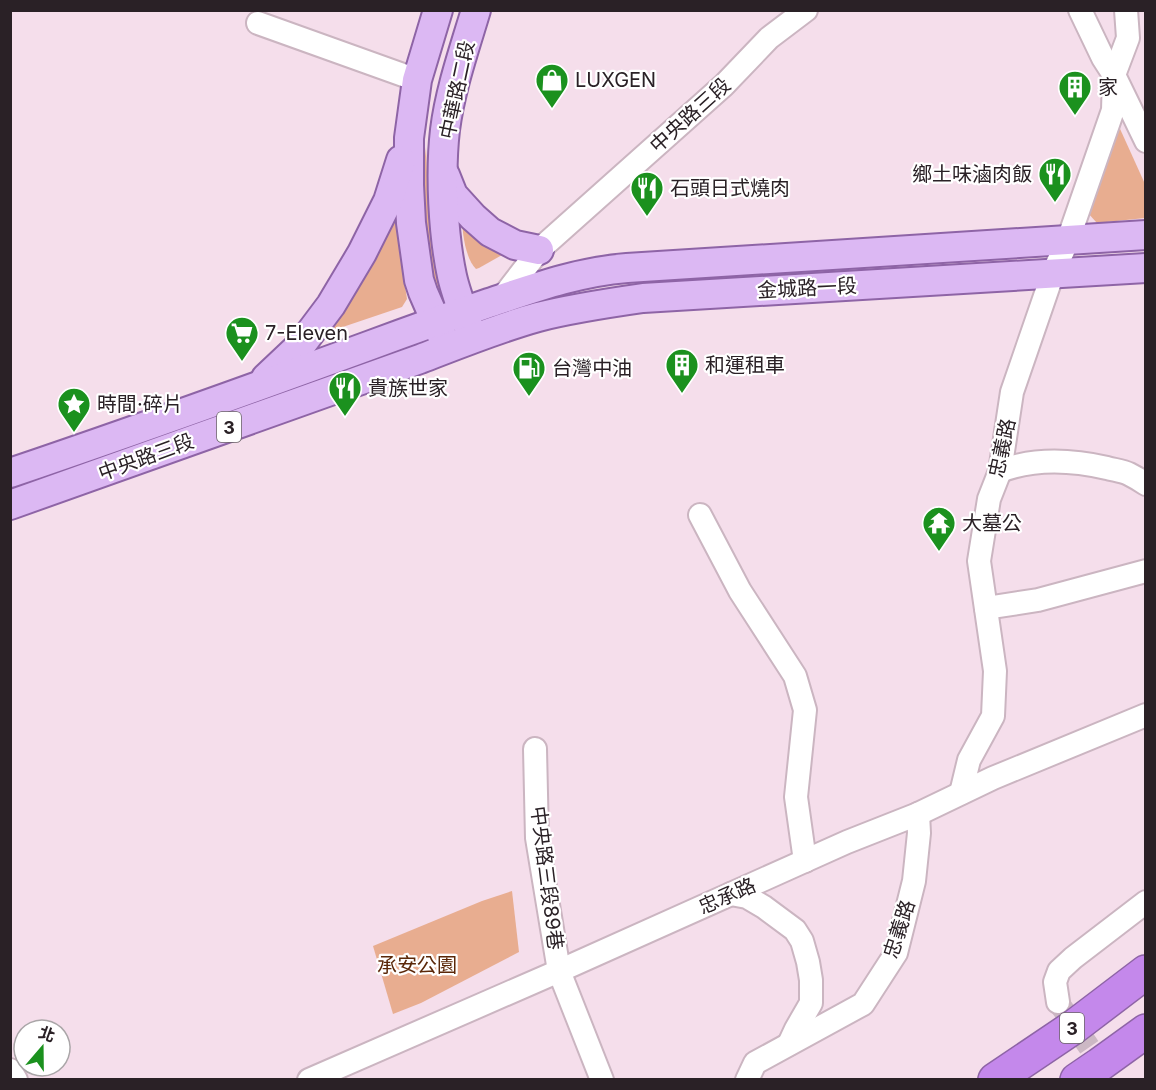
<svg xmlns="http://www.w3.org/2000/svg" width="1156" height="1090" viewBox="0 0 1156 1090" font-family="Inter,'Noto Sans TC',sans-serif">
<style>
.green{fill:#e8ad90}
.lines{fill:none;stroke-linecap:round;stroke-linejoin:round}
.minor-tunnel{stroke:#ccb8c4;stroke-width:22;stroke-dasharray:22 11;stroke-linecap:butt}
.minor-casing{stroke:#cbb5c1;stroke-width:26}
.major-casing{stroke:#8e64a6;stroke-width:32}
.highway-casing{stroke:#8e64a6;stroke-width:36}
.minor{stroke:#fff;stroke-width:22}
.major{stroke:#dcb8f3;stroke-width:28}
.highway{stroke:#c488eb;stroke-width:33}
.labels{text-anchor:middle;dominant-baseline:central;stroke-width:4.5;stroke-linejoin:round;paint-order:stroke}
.shield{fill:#fff;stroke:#6a6467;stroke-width:1.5}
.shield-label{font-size:18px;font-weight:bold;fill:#2a2126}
.poi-label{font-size:20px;fill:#2a2126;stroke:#fff;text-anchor:start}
.street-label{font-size:20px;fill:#2a2126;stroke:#fff}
.park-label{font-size:20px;fill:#5b2809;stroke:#fff}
</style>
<rect width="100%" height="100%" fill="#f5deeb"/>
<g class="green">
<path d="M1116,120L1145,184V218L1097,223L1087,212Z"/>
<path d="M426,147L428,198L436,244L445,286L439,289L436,284L430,263L426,242L422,184Z"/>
<path d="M462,216L504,252L502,255L479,268L476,269C465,258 462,231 462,216Z"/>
<path d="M395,218L407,299L402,307L325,333Z"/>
<path d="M512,891L519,952L421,1003L393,1014L373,946L482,901Z"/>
</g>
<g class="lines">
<path class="minor-tunnel" d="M1058,1002L1112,1080"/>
<defs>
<g id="minor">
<path d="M1080,10L1103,58L1114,75L1146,141"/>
<path d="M258,23L417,80"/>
<path d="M499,302L539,250L724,85L769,38L806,10"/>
<path d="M1000,471C1034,458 1072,460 1107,468C1114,470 1123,471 1129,474C1135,477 1140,480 1146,484"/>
<path d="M700,515L740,591L795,676L805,710L796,797L805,861"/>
<path d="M986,608L1038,600L1146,571"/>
<path d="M535,749L537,838L559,971L602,1080"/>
<path d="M961,793L969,760L993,716L995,671L979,561L989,499L1000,471L1012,392L1053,273L1068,240L1113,110L1114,75L1128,38L1126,10"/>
<path d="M731,894L747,897L764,907L795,930L802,941L808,962L811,980V1003L796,1029L789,1044"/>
<path d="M1058,1002L1055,982L1059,971L1073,958L1146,902"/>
<path d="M10,1070L16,1080"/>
<path d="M309,1080L559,971L847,842L918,814L993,778L1146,715"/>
<path d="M747,1080L755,1063L863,1004L896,953L914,881L919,833L918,814"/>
</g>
<g id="major">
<path d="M438,10L417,80L409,138V185L411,223L419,280L423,292L443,338"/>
<path d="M445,175L453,195L473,217L490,232L515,245L539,250"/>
<path d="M469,328C463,311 456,294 452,276C443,234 440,173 445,130C450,90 464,50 476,10"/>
<path d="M266,378L301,345L331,305L362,253L388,201L401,160"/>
<path d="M10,473C131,432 251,389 371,345C409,331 448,317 486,304C534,288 577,272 627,268L1146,235"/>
<path d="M10,505L420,359C459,344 498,328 538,317C573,308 608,303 643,298L1146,268"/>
</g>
<g id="highway">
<path d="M995,1080L1075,1026L1146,972"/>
<path d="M1077,1080L1099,1065L1146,1031"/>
</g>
</defs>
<use href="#minor" class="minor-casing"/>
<use href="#major" class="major-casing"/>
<use href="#highway" class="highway-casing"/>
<use href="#minor" class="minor"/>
<use href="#major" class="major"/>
<use href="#highway" class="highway"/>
</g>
<defs>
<symbol id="shop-pin" viewBox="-11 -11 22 30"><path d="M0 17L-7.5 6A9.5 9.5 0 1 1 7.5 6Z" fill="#1b911e" stroke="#fff"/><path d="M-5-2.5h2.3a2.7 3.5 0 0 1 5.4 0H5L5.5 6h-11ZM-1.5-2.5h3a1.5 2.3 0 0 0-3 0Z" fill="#fff"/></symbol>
<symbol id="building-pin" viewBox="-11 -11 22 30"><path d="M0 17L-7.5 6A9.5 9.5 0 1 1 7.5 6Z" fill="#1b911e" stroke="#fff"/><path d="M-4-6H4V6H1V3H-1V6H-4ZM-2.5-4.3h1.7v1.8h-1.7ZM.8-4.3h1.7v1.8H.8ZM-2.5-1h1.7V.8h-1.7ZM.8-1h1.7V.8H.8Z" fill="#fff"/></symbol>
<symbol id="restaurant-pin" viewBox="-11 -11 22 30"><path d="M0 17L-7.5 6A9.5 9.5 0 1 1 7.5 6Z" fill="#1b911e" stroke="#fff"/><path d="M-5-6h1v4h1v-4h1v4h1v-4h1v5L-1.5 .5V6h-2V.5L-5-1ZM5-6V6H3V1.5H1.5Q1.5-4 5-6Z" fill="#fff"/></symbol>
<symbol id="supermarket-pin" viewBox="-11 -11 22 30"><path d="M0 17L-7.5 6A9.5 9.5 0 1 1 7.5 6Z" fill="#1b911e" stroke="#fff"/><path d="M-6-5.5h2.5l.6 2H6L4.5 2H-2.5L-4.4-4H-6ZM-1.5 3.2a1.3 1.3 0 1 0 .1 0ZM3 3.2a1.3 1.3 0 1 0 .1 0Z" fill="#fff"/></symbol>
<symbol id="fuel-pin" viewBox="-11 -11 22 30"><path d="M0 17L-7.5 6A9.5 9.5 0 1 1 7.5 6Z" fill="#1b911e" stroke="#fff"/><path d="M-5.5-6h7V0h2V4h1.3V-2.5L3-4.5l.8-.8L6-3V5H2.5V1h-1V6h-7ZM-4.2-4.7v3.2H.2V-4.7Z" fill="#fff"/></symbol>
<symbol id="sight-pin" viewBox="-11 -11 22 30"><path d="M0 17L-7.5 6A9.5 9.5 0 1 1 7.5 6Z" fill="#1b911e" stroke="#fff"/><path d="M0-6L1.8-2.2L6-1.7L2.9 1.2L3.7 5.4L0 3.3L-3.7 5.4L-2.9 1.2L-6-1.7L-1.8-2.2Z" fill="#fff"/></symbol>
<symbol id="temple-pin" viewBox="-11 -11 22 30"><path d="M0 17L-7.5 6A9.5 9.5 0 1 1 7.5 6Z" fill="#1b911e" stroke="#fff"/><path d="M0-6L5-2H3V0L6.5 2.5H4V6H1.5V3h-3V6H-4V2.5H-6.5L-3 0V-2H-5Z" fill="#fff"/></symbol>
</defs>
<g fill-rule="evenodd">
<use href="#shop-pin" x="533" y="61" width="38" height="52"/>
<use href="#building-pin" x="1056" y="68" width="38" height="52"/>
<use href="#restaurant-pin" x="1036" y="155" width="38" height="52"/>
<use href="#restaurant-pin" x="628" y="169" width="38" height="52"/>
<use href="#supermarket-pin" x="223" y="314" width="38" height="52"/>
<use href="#building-pin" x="663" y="346" width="38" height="52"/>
<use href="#fuel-pin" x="510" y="349" width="38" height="52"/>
<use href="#restaurant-pin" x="326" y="369" width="38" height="52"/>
<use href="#sight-pin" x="55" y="385" width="38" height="52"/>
<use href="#temple-pin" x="920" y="504" width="38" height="52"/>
</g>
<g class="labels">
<g class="shield">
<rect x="217" y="412" width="24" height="30" rx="4.5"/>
<rect x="1060" y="1013" width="24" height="30" rx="4.5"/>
</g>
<g class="shield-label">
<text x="229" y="427">3</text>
<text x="1072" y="1028">3</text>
</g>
<g class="poi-label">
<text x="575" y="80">LUXGEN</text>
<text x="1098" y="87">家</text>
<text x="1032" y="174" text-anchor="end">鄉土味滷肉飯</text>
<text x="670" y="188">石頭日式燒肉</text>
<text x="265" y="333">7-Eleven</text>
<text x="705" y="365">和運租車</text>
<text x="552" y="368">台灣中油</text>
<text x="368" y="388">貴族世家</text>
<text x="97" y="404">時間·碎片</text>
<text x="962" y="523">大墓公</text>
</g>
<g class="street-label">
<text transform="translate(457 90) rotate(-78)">中華路二段</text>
<text transform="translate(690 115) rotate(-42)">中央路三段</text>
<text transform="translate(807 288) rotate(-3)">金城路一段</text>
<text transform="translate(1002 448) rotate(-78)">忠義路</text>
<text transform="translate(146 457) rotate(-20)">中央路三段</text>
<text transform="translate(547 878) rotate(83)">中央路三段89巷</text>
<text transform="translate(727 896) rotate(-24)">忠承路</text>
<text transform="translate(899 929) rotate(-72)">忠義路</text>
</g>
<g class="park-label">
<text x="417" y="965">承安公園</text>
</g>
</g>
<rect width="1156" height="1090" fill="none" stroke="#2a2126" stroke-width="24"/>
<g transform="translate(42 1048) rotate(20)"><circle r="28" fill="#ffffff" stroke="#aaa6a8" stroke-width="1.5"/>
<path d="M0-4.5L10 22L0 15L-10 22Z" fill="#1b911e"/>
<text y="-9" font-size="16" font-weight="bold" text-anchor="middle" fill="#2a2126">北</text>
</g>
</svg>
